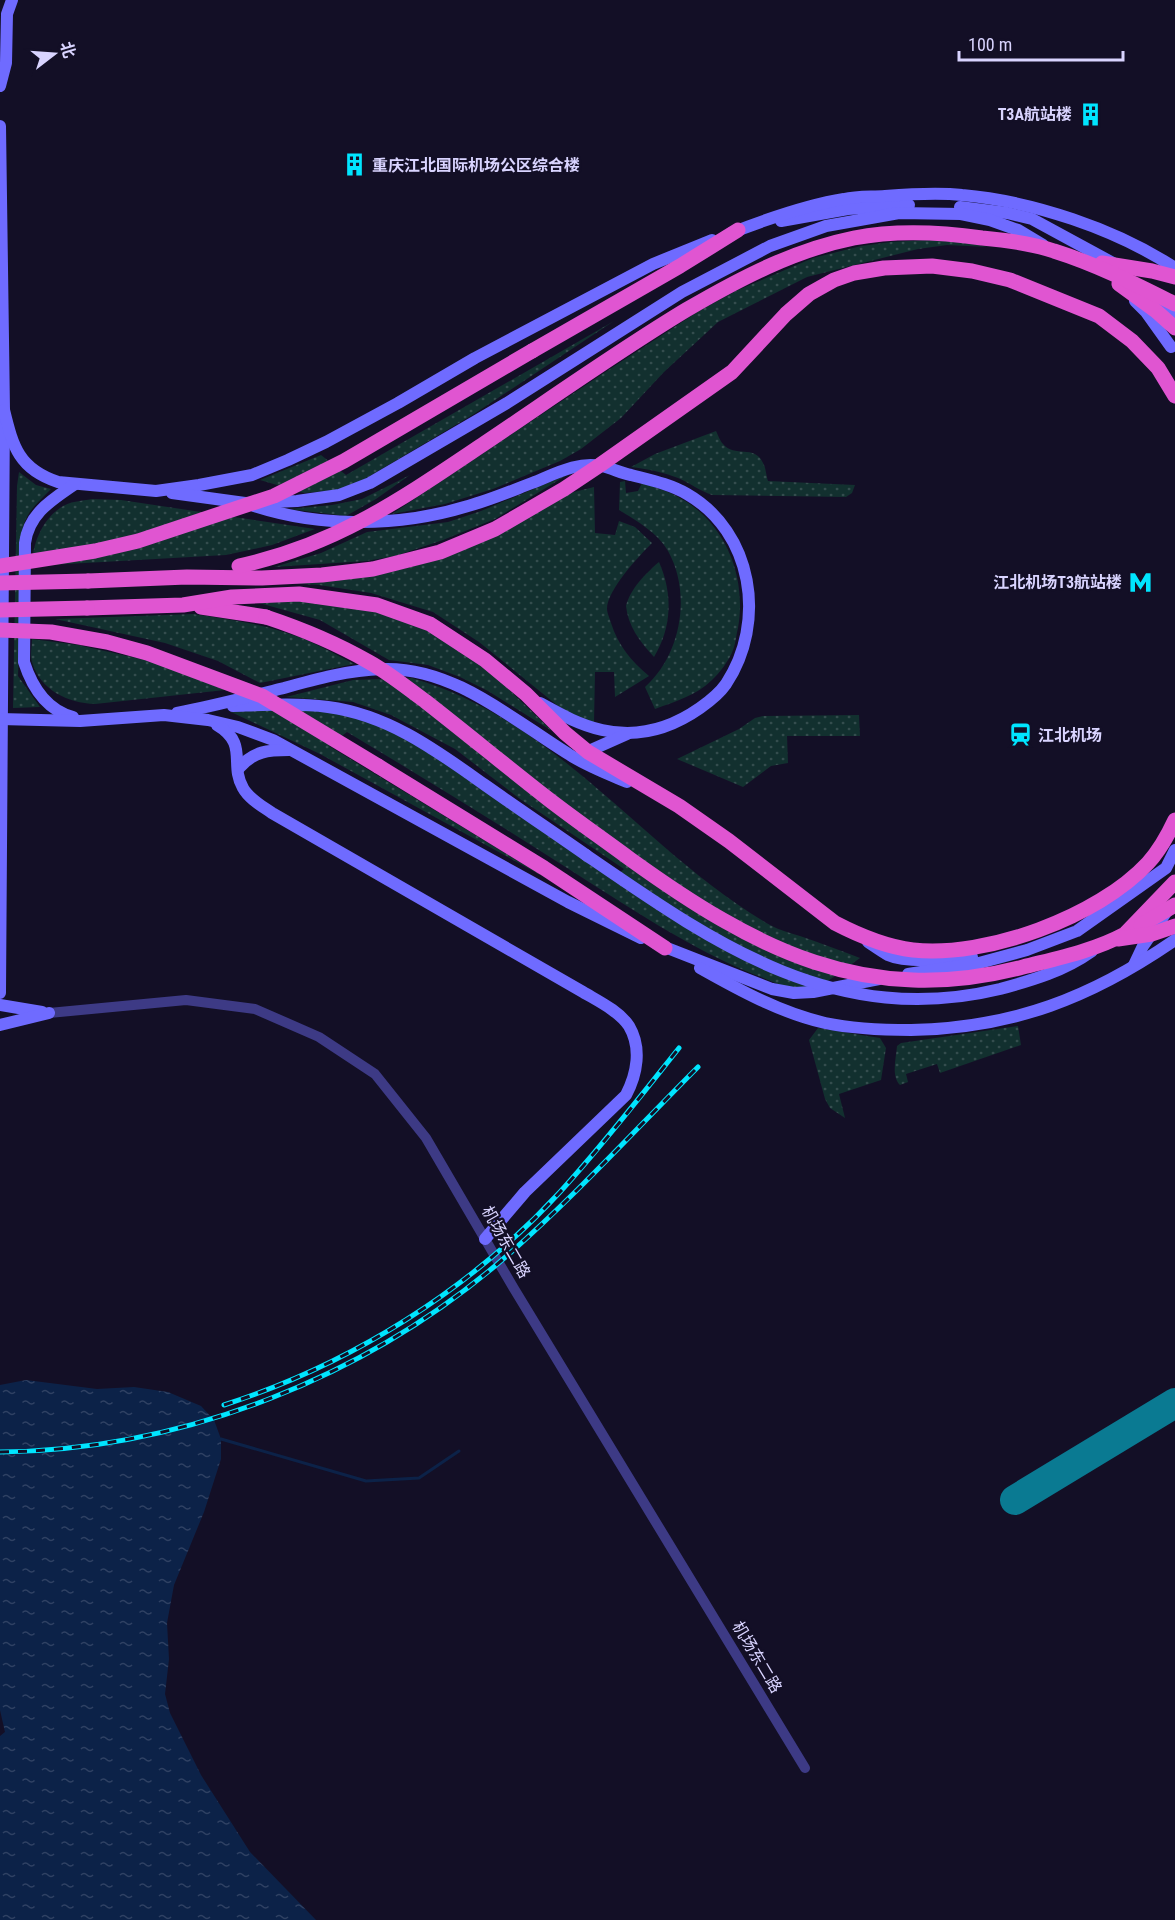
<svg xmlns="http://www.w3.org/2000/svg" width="1175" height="1920" viewBox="0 0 1175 1920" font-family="'Roboto Condensed','Noto Sans SC',sans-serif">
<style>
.grass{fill:url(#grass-dots)}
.water{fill:url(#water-ripples)}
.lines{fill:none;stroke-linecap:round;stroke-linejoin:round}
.stream{stroke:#0c2248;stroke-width:3}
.taxiway{stroke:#0a7a92;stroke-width:30}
.tertiary{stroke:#3d3a85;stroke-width:10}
.secondary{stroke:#6f6bff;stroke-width:12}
.trunk{stroke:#e055d1;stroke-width:15}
.rail-casing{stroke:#00e5ff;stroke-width:5}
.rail{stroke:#130f26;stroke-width:3;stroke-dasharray:9;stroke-linecap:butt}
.secondary-bridge{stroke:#6f6bff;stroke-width:12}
.trunk-bridge{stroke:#e055d1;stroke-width:15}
.labels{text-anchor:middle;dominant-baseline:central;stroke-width:4.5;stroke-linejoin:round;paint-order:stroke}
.poi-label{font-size:16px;font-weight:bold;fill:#d9d4ff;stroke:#130f26;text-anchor:end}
.street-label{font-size:16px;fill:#d9d4ff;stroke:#130f26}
</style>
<defs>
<pattern id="grass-dots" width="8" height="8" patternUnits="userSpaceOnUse" patternTransform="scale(1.5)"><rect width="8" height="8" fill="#12302f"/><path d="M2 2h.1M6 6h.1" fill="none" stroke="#344d4e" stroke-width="1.8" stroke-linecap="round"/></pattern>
<pattern id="water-ripples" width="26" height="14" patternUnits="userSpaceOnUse" patternTransform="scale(1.5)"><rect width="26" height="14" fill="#0c2248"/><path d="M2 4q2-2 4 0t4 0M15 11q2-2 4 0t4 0" fill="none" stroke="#2f4163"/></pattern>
</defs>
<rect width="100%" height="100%" fill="#130f26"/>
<g class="grass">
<path d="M945,239L988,247L947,245L918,249L807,277L718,322L664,372L621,418L581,449L560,461L493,489L445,504L392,514L613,367L699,311L738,290L813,258L861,246L891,242Z"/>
<path d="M614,321L474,414L363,480L337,490L304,493L260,480L321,455L346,475Z"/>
<path d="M716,431C718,435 720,441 723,444C734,458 755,444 763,463C766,468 766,475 768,481L855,485L852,493L846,497L712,495C700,491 690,483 678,478C663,472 647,469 631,467L655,454Z"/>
<path d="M19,472L36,485L51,489C39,502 28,509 23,527L18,676L40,707L13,708L17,486Z"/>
<path d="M410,475L376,499L346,516L289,509L332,505L362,499Z"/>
<path d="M567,475L495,519L443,540L395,556L366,561L274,567L321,553L367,532L448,522L481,511Z"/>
<path d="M625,481L626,493L638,491L642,483C655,487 668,491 680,498C726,523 747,578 738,628C736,635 736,643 733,650C730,659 719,674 712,680C697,695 674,702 655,709L645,687C681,655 692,594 668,551C658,533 637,521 619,510L620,482Z"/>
<path d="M594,487L595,533L615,535L619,521L635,527L652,543C639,556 607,590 607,609C607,613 610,619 611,623C618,645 631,661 649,676L615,697L614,672H595L594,723L577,717L558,706L479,642L433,612L371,593L319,585L267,582L368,575L407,568L442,558L570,493Z"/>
<path d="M92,499L121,500L315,529L272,545L226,555L32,566C32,545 42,520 60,508C69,501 82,501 92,499Z"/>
<path d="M659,562C673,594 672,627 654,657C640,642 628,626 626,606C630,589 646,573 659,562Z"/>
<path d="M285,600L368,607L426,629L481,663L552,731L488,691L460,677L428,665L389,660L320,620L259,603Z"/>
<path d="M193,614C225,619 259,623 290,634C312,641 333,653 354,664L260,683L218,661L165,643L55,619Z"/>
<path d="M32,639L78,645L154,662L225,690L95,704C68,703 40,690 32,662C30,656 32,646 32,639Z"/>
<path d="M412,678C560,721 643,851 770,925C779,930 790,933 800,936C820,943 840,950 860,958C843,970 820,992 796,989C782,987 767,979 753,974C690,948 633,910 575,873C500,825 424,778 347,732L329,746L546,878L320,754L231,712C256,711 284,706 309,708C347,712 381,724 414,742L613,879L624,869L520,799L455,749L391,715L353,702L286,697L353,680Z"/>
<path d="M859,715L860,736H787L788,763L771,766L743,787L677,759L739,729L755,718L763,716Z"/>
<path d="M1018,1026L1021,1045L940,1073L937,1064L906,1074L908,1082L900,1085C891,1076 896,1059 897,1046L901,1043Z"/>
<path d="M818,1028L880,1038L886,1048L881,1080L839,1094L845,1118L830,1108L825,1099L809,1040Z"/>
</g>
<path class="water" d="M26,1380L97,1389L134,1387L168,1392L201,1406L214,1420L221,1439V1459L204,1512L174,1585L167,1623L169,1659L165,1694L170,1713L201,1775L250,1852L316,1920H0V1736L5,1732L0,1710V1385Z"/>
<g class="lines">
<path class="stream" d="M218,1441L221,1439L366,1481L419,1478L459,1451"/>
<path class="taxiway" d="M1015,1500L1175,1403"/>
<path class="tertiary" d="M49,1013L186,1000L255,1009L319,1037L375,1074L426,1138L513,1287L805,1768"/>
<g class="secondary">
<path d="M0,86L6,63L7,14L12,0"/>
<path d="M0,126L4,410L0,993"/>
<path d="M960,207L1007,213L1032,219L1113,263"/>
<path d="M781,221L848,209L909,205"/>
<path d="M731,233C767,219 806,205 844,199C857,196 871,197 885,196C910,194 937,192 962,195C1032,201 1116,229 1175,268"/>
<path d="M1157,297L1175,320"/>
<path d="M1135,301L1146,312L1171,347"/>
<path d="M4,410C13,447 19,469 58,482L156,491L199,485L252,475L288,460L326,442L398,403L475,358L653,264L712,240"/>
<path d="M172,493L245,503L297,501L339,495L370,483L507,403L682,292L770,246L826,226L899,213L961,214L990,220L1018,230L1043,245"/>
<path d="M254,506C322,528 399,527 468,506C490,500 511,491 532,483C553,475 577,461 601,466C611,468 621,473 631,475C650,480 670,484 687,494C753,532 767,622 726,684C719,694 710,701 700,708C670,729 637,738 602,730C579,725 560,714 540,703"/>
<path d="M233,706C264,705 297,703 328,707C389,715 437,751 485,785C519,809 553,832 586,855"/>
<path d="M177,713C213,706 248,697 284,688C316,679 349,670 382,669C453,666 513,720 570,755C587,766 608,774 627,782"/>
<path d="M73,717C47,710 32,687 24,662L25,543C29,513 52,500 75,484"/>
<path d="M0,719L80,721L164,715L208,720L238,727L273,740L568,902L641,938"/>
<path d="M217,725C249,744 229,764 243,788C249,799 262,806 272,813L583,992C598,1001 619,1011 629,1026C642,1048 637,1074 626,1095L525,1192L485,1239"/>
<path d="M582,754L627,734"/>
<path d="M239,768C254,751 268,750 289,750"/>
<path d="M868,942C874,946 881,951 888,955C908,964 950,959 972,957"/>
<path d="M657,944L772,989L794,993L813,992L879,979"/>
<path d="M1134,965L1143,946L1169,908"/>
<path d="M700,968C739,990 781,1013 825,1023C854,1029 882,1030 911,1030C1013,1028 1091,998 1175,940"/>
<path d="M908,974L979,963L1027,950L1077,931L1166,868L1175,850"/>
<path d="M0,1005L42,1012"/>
<path d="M0,1025L49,1013"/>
</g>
<g class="trunk">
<path d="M532,351L680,266L738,230"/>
<path d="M88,581L187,577L262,578L322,575L373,569L440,552L495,529L564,489L600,465L732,372L786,314L809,294L834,280L854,273L884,268L932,266L972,271L1010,280L1099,316L1132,341L1158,368L1175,396"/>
<path d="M201,607L266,617"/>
<path d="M87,608L183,605L232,597L299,594L377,605L430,624L485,660L526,694L565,733L588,752L679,806L729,841L835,923C858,935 887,947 913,950C986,958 1098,917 1148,863C1160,850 1168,835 1175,820"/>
<path d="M378,766L544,868L665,948"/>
</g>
<defs>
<g id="rail">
<path d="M224,1405C351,1364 470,1290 560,1192C602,1146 640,1097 679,1048"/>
<path d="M0,1452C184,1450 370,1376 509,1254C575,1196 636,1129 698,1067"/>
</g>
</defs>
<use href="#rail" class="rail-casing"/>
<use href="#rail" class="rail"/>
<path class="secondary-bridge" d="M586,855C714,943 835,1029 1000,989C1033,980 1064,971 1092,951"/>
<g class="trunk-bridge">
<path d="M1102,263L1152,271L1175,277"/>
<path d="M1119,284L1156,311L1175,328"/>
<path d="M0,566L95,551L138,541L274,496L344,461L532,351"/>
<path d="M239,566C337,545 403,498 485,443C552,398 618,351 686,310C739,279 794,250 854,238C895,230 940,232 982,238C1005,240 1031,243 1054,251C1096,264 1135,284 1175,304"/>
<path d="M0,583L88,581"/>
<path d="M0,610L87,608"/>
<path d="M266,617C302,629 336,643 369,662C389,673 407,688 425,701C466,733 506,766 547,798C574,819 603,839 630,859C755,949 866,1008 1023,967C1058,958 1093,951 1125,934L1175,882"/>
<path d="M0,630L51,632L107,642L147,653L262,696L378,766"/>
<path d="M1141,925L1175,905"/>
<path d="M1118,939L1152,934L1175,926"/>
</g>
</g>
<defs>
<symbol id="building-bare" viewBox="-9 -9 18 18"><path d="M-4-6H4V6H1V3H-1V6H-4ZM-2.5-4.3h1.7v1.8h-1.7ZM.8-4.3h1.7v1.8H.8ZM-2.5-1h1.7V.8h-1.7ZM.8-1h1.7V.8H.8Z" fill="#00e5ff" stroke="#130f26" stroke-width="2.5" paint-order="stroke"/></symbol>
<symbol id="metro-bare" viewBox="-9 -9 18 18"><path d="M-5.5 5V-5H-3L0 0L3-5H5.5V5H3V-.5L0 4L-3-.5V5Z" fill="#00e5ff" stroke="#130f26" stroke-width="2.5" paint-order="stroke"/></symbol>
<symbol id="station-bare" viewBox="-9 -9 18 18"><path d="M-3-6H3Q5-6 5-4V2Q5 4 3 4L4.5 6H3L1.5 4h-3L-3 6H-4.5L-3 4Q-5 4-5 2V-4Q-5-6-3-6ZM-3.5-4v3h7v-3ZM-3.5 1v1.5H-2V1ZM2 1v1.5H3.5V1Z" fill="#00e5ff" stroke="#130f26" stroke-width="2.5" paint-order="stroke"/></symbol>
</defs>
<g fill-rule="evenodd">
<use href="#building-bare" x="1074" y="98" width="33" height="33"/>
<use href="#building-bare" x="338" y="148" width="33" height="33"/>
<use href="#metro-bare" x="1124" y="566" width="33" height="33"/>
<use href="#station-bare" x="1004" y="718" width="33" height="33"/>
</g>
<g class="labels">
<g class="poi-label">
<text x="1072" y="114">T3A航站楼</text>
<text x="372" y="165" text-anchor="start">重庆江北国际机场公区综合楼</text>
<text x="1122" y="582">江北机场T3航站楼</text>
<text x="1038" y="735" text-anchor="start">江北机场</text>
</g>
<g class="street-label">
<text transform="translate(506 1242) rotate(60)">机场东二路</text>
<text transform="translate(757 1657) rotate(59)">机场东二路</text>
</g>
</g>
<g transform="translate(54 54) rotate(73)" stroke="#130f26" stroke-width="4.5" paint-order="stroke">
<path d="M0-4.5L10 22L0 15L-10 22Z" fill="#d9d4ff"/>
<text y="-9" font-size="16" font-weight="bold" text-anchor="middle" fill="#d9d4ff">北</text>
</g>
<path d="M959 51v9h164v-9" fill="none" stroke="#d9d4ff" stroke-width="3"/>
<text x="968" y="51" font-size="18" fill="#d9d4ff" stroke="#130f26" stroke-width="4.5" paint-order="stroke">100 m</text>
</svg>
